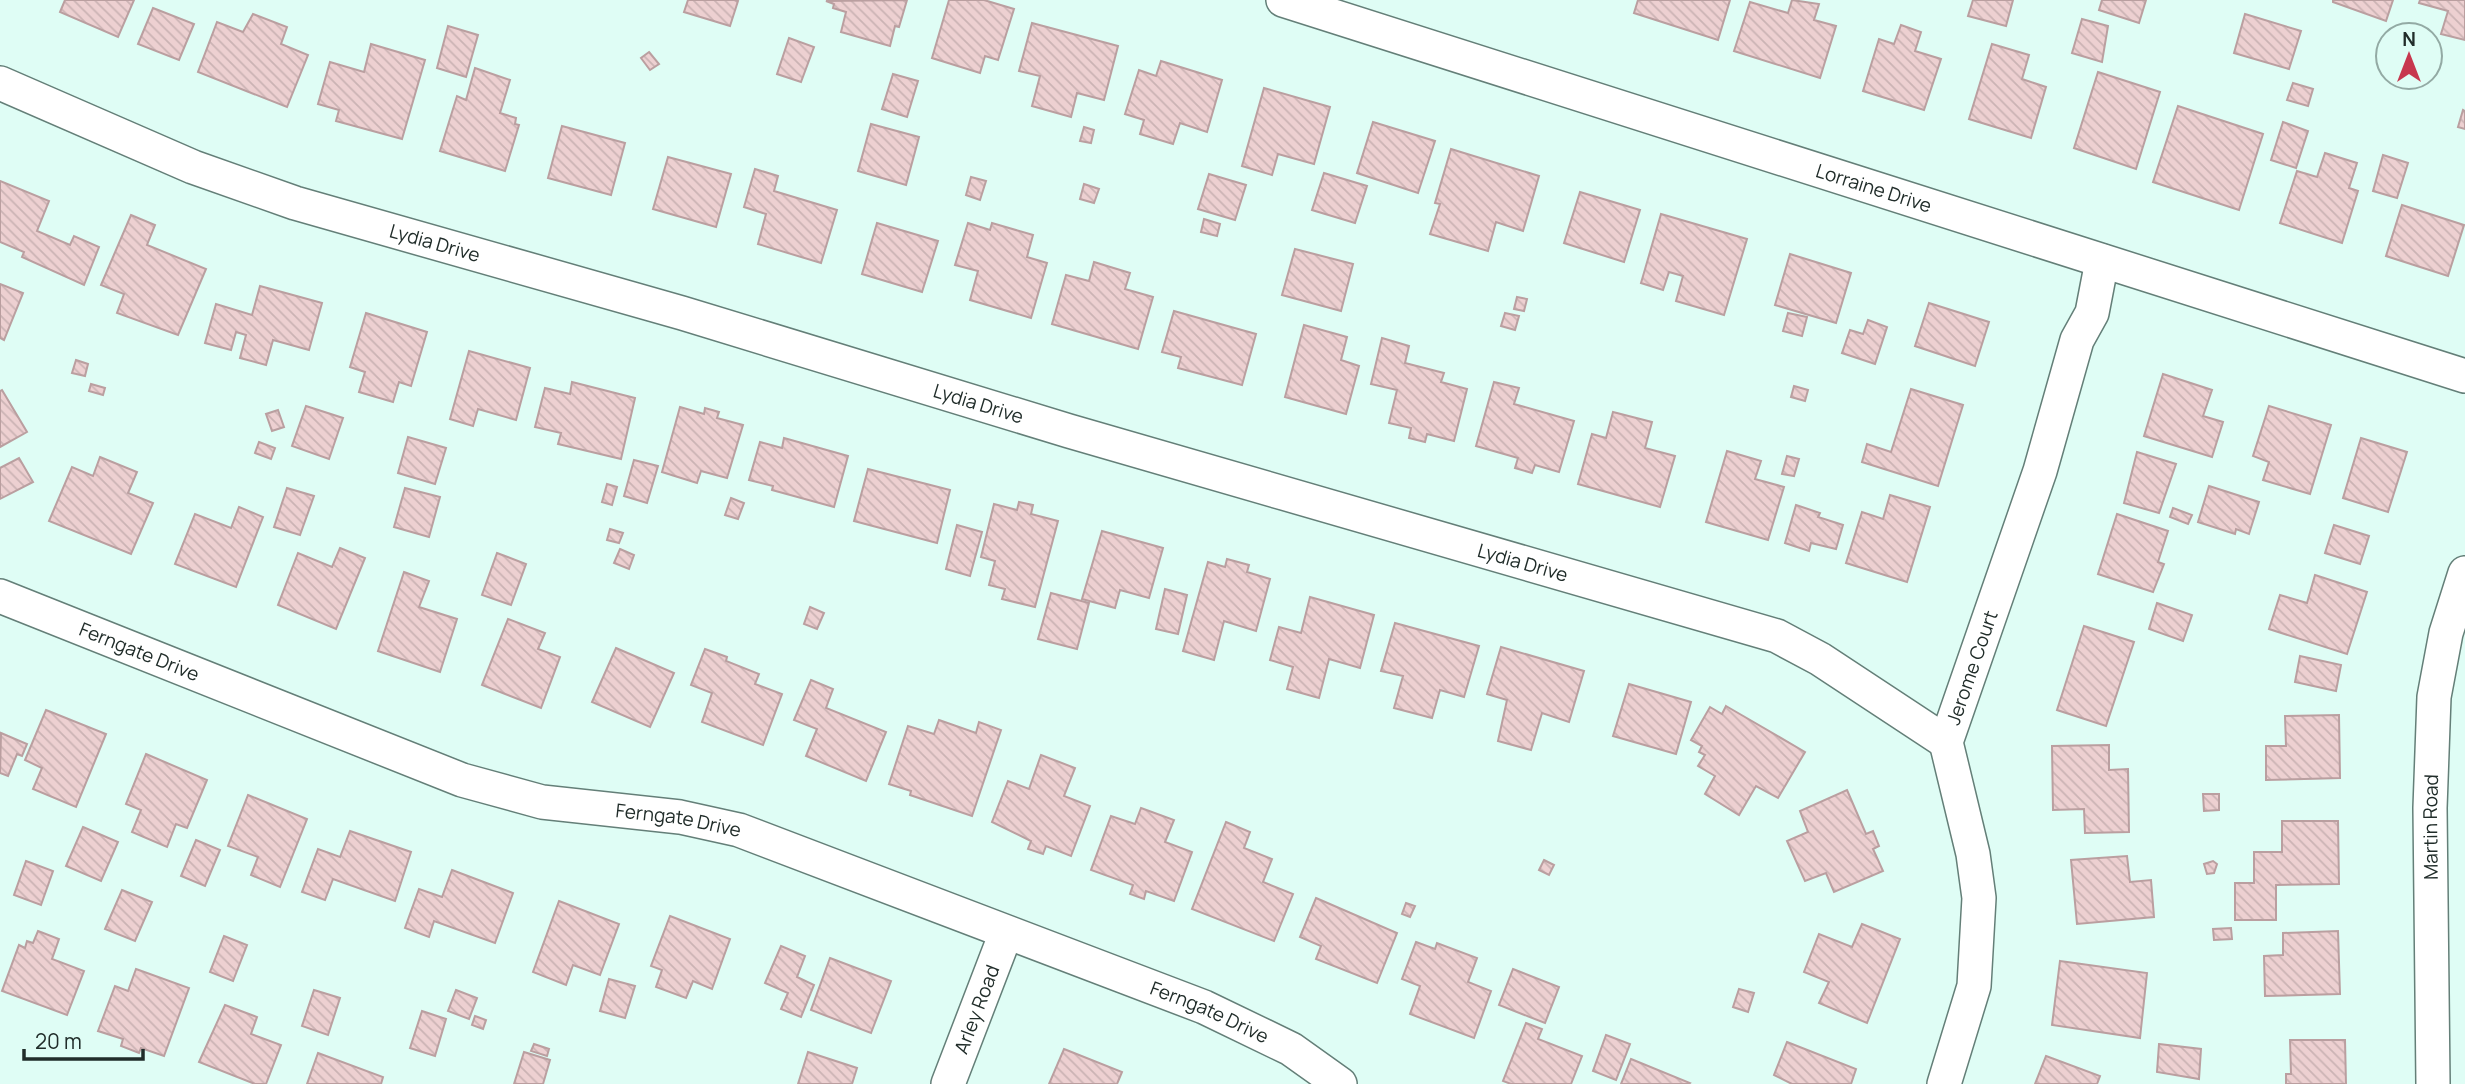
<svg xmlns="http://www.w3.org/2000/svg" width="2465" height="1084" viewBox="0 0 2465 1084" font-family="Manrope,sans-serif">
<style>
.building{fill:url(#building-back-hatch);stroke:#ba9fa0;stroke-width:2}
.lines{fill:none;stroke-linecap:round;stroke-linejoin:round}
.minor-casing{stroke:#647f78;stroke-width:36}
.minor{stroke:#fff;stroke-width:33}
.labels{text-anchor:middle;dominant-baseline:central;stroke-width:6;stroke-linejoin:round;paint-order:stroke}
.street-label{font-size:19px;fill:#212d2a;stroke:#dffdf5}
</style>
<defs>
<pattern id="building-back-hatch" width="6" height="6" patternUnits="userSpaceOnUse" patternTransform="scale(1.75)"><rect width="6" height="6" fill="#edd0d1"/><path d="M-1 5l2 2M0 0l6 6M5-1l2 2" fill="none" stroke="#cbb3b4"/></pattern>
</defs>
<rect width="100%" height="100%" fill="#dffdf5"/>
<g class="building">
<path d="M65,0H134L118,37L60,12Z"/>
<path d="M688,0H734L738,1L730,26L684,12Z"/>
<path d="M907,0L899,27L895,26L890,46L841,32L846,12L833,8L834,4L826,1Z"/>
<path d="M949,0H984L1014,9L998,60L985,56L980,73L932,58Z"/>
<path d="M1638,0H1730L1718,40L1634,13Z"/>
<path d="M1792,0L1819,4L1814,20L1836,26L1820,78L1734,51L1750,2L1788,13Z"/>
<path d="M1973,0H2013L2006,26L1968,16Z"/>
<path d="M2102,0H2146L2139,23L2099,10Z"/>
<path d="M2333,0H2393L2386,21L2333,2Z"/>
<path d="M2420,0H2465V40L2441,34L2448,11L2419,3Z"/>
<path d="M153,8L194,24L179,60L138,44Z"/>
<path d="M253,14L287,27L281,44L308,55L287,107L198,72L217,22L243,32Z"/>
<path d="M2245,14L2301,31L2289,69L2234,53Z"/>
<path d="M2082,19L2108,26L2102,62L2072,53Z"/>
<path d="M1032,23L1118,46L1104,100L1077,93L1071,117L1032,106L1040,76L1019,71Z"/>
<path d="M1901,25L1921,32L1915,51L1941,59L1924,110L1863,91L1879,39L1894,44Z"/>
<path d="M448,26L478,35L466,77L437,68Z"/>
<path d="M789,38L814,47L801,82L777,74Z"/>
<path d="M371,44L425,60L402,139L336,121L339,110L318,104L330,62L364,72Z"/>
<path d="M1992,44L2029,55L2022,79L2046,87L2031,138L1969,119Z"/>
<path d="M649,52L659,64L650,70L641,58Z"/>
<path d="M1161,61L1222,80L1207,132L1180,123L1173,144L1140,134L1144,120L1125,114L1139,70L1156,76Z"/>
<path d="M475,68L510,80L500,113L516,118L515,124L519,125L505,171L440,151L457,96L466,100Z"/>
<path d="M2098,72L2160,92L2136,169L2074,148Z"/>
<path d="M893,74L918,81L907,117L882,109Z"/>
<path d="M2293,83L2313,89L2308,106L2287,100Z"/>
<path d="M1264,88L1330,107L1314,164L1278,154L1272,175L1242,166Z"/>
<path d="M2178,106L2263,134L2239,210L2153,182Z"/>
<path d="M2463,110L2465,111V129L2458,127Z"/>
<path d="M1373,122L1435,141L1418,193L1357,173Z"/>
<path d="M2283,122L2308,131L2296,168L2271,160Z"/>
<path d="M871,124L919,137L906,185L858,171Z"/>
<path d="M562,126L625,143L611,195L548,178Z"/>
<path d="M1084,127L1094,130L1091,143L1080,141Z"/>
<path d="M1451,149L1539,176L1523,231L1496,222L1488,251L1430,234L1440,204L1435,203Z"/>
<path d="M2325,153L2357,163L2349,188L2358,191L2342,243L2280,223L2297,171L2317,177Z"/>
<path d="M2383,155L2408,163L2397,198L2373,191Z"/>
<path d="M668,157L731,174L716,227L653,209Z"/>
<path d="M755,169L778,176L774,191L837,210L821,263L758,244L766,214L744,207Z"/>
<path d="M1324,173L1367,186L1355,223L1312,210Z"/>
<path d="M1209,174L1246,185L1235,220L1198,209Z"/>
<path d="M971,177L986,181L980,200L966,195Z"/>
<path d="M0,181L49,201L37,231L70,245L74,236L99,247L84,285L22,257L24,252L0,242Z"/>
<path d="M1084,184L1099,189L1094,203L1080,199Z"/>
<path d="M1580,192L1640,210L1624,262L1564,243Z"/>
<path d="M2402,205L2464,225L2448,276L2386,256Z"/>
<path d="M1661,214L1747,239L1724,315L1676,301L1683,276L1669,272L1663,290L1641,283Z"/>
<path d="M131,215L155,225L147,245L206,269L178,335L117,313L124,294L101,285Z"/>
<path d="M1204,219L1220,224L1217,236L1201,232Z"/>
<path d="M877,223L938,241L922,292L862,274Z"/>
<path d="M968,223L990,230L992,223L1033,235L1027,257L1047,263L1031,318L970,300L978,271L955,265Z"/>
<path d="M1295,249L1353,264L1341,311L1282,295Z"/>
<path d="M1790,254L1851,273L1836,323L1775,305Z"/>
<path d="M1094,262L1130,273L1125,289L1153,297L1138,349L1052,324L1066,275L1089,281Z"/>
<path d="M0,284L23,293L4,340L0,338Z"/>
<path d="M260,286L322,303L309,350L273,340L266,365L240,358L246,335L236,332L231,350L205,343L216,304L252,315Z"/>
<path d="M1517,297L1527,299L1524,311L1514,309Z"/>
<path d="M1929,303L1989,322L1975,366L1915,346Z"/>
<path d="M1174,311L1256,334L1242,385L1178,368L1181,357L1162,352Z"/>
<path d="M366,313L427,332L411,386L399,382L393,402L359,392L365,372L350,367Z"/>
<path d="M1505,313L1519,316L1515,330L1501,326Z"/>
<path d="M1788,313L1807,317L1802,336L1783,331Z"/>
<path d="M1868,320L1887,327L1875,364L1842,353L1850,330L1863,334Z"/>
<path d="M1304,325L1347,337L1341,360L1359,366L1346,414L1285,397Z"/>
<path d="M1382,338L1409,346L1405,363L1444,373L1441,382L1467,389L1454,441L1427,434L1425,442L1409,438L1411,428L1389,423L1397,390L1371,384Z"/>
<path d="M469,351L530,368L516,420L478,409L473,426L450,419Z"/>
<path d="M76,360L88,364L85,376L72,373Z"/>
<path d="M2163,374L2212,390L2203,416L2223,422L2212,457L2144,436Z"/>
<path d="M572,382L635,398L621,459L558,444L561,433L535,427L545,388L570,394Z"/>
<path d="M1494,382L1519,388L1514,404L1574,421L1559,472L1535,465L1532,473L1515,468L1518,458L1476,446Z"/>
<path d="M91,384L105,388L103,395L89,391Z"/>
<path d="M1794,386L1808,390L1805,401L1791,397Z"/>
<path d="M1911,389L1963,405L1938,486L1862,462L1867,444L1891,452Z"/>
<path d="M2,390L27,432L0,447V391Z"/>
<path d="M306,406L343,418L329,459L292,446Z"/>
<path d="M2269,406L2331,425L2310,494L2263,480L2269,462L2253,456Z"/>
<path d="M680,407L704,414L705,408L719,412L717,418L743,425L727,478L701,471L697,483L662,472Z"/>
<path d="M278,410L284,427L272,431L266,414Z"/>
<path d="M1613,412L1652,422L1645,448L1675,456L1660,507L1578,484L1592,434L1606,438Z"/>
<path d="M408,437L446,448L435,484L398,473Z"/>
<path d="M784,438L848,456L834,507L772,490L773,486L749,480L760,442L782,448Z"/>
<path d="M2361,438L2407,452L2388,512L2343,498Z"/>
<path d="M259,442L275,448L271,459L255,453Z"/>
<path d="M1727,451L1761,461L1755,479L1784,487L1768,540L1706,522Z"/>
<path d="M2137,452L2176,464L2159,513L2124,503Z"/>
<path d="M1787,456L1799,459L1794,476L1782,474Z"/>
<path d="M100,457L137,472L128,493L153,503L131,554L49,521L72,467L93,476Z"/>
<path d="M19,458L33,482L0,499V468Z"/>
<path d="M634,460L658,466L647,503L624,496Z"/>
<path d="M868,469L950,490L937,543L854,521Z"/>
<path d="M607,484L617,487L612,505L602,502Z"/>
<path d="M2209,486L2259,502L2249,534L2236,529L2235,534L2198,522Z"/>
<path d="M287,488L314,496L300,535L274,527Z"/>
<path d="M405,488L440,497L429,537L394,527Z"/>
<path d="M1890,495L1930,507L1907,582L1846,563L1862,512L1883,519Z"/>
<path d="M731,498L744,503L738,519L725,515Z"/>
<path d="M1019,502L1033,505L1031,514L1058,521L1035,607L1002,599L1005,589L989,585L995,561L981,557L994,504L1017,510Z"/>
<path d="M1796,505L1820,513L1818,517L1843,525L1836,549L1811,543L1809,551L1785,543Z"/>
<path d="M239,507L263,517L236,587L175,564L195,514L231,528Z"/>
<path d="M2173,508L2192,515L2188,524L2170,517Z"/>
<path d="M2117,514L2168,531L2158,562L2164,564L2153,592L2098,574Z"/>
<path d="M957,525L982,532L970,576L946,569Z"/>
<path d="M2334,525L2369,536L2360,564L2325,553Z"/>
<path d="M610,529L623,533L619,543L607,540Z"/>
<path d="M1102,531L1163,548L1149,598L1120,590L1115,608L1082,599Z"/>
<path d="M340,548L365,558L336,629L278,605L298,553L332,567Z"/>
<path d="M620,549L634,555L629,569L614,563Z"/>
<path d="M497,553L526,564L511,605L482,595Z"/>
<path d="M1227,559L1249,565L1247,572L1270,579L1256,631L1224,621L1214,660L1183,651L1208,562L1225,567Z"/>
<path d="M404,572L429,581L419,607L457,619L440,672L378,651Z"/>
<path d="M2315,575L2367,592L2347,654L2269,629L2280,595L2307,603Z"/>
<path d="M1165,589L1187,595L1178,634L1156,629Z"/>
<path d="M1051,593L1089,603L1077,649L1038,639Z"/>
<path d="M1310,597L1374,615L1360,668L1329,659L1319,698L1287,689L1293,667L1270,660L1279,627L1301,633Z"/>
<path d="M2157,603L2192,615L2183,641L2149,629Z"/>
<path d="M810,607L824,613L817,629L804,624Z"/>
<path d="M508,619L545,633L538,649L560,657L541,708L482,685Z"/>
<path d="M1395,623L1479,646L1464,697L1440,690L1432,718L1394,708L1403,676L1381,671Z"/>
<path d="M2084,626L2134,642L2106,726L2057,710Z"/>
<path d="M1501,647L1584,671L1569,722L1542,713L1531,750L1498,741L1507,700L1487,694Z"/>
<path d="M616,648L674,673L650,727L592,702Z"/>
<path d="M705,649L727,657L726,661L759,674L755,684L782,694L763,745L702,722L712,693L691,685Z"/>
<path d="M2300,656L2341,665L2336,691L2295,682Z"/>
<path d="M811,680L833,689L826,708L886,732L866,781L806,756L817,729L794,720Z"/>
<path d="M1629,684L1691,702L1676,754L1613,736Z"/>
<path d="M1726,706L1805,752L1778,798L1756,786L1739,815L1705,794L1715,776L1698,766L1705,755L1699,752L1702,746L1691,740L1710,707L1722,714Z"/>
<path d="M46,710L106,734L76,807L33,789L42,768L25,760Z"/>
<path d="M2339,715L2340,778L2266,780V746H2286L2285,716Z"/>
<path d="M939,720L976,733L979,722L1001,730L972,816L910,795L911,791L889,784L908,726L934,734Z"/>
<path d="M1,733L27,744L22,756L17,754L8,776L0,773Z"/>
<path d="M2109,745V770L2128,769L2129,832L2085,833L2084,809L2053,810L2052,746Z"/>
<path d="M146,754L207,780L187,828L176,824L167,847L132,832L141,810L126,804Z"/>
<path d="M1041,755L1075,768L1064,796L1090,806L1071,856L1046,846L1043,854L1028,849L1031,841L992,822L1008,781L1029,789Z"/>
<path d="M1847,790L1866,834L1873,831L1879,846L1873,849L1883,871L1834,892L1826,873L1805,881L1787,841L1808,832L1800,811Z"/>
<path d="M2203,794H2219V810L2204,811Z"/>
<path d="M248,795L307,819L280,887L251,875L258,857L228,846Z"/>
<path d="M1141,808L1174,820L1165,842L1192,852L1174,901L1146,891L1144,899L1130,894L1133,885L1091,870L1111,816L1135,824Z"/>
<path d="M2282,821H2338L2339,884L2276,885V920H2235V883H2254V852H2282Z"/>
<path d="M1226,822L1250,832L1244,848L1272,859L1263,882L1293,894L1274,941L1192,909Z"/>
<path d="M83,827L118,842L101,881L66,866Z"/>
<path d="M350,831L411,852L395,901L333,879L325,900L302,892L318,849L340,857Z"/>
<path d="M196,840L220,850L205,886L181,876Z"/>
<path d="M2127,856L2130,882L2151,880L2154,917L2077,924L2071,860Z"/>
<path d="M1544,860L1554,865L1549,875L1539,870Z"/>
<path d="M26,861L53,871L41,905L14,895Z"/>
<path d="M2213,861L2217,864L2214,873L2207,874L2204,864Z"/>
<path d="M452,870L513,893L495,943L434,921L429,937L405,928L419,889L442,897Z"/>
<path d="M122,890L152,902L135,941L105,929Z"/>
<path d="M1316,898L1397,933L1377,983L1316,959L1321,946L1300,937Z"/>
<path d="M559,901L619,924L600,975L573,965L566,985L533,972Z"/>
<path d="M1406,903L1415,906L1410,917L1402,914Z"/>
<path d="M670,916L730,939L712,989L693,981L686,998L656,987L662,970L651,966Z"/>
<path d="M1862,924L1900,939L1867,1023L1819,1003L1829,982L1804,972L1819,934L1852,947Z"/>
<path d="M2231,928L2232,939L2214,940L2213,929Z"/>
<path d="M38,931L59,939L52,959L84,971L67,1015L2,991L19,945L25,948L27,941L33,943Z"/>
<path d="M2338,931L2340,994L2265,996L2264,956L2283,955V933Z"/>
<path d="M224,936L247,945L233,981L210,972Z"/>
<path d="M1416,942L1435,949L1437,943L1477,958L1468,982L1491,991L1474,1038L1410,1014L1420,986L1402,979Z"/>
<path d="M781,946L805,956L797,977L814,985L801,1017L781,1009L788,993L765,983Z"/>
<path d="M830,958L891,981L871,1033L811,1010Z"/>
<path d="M2060,961L2147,973L2140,1038L2052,1025Z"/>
<path d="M136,969L189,988L164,1056L141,1048L139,1053L121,1046L123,1039L98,1031L115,986L128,991Z"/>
<path d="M1513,969L1559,987L1545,1023L1499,1005Z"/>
<path d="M609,979L635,986L625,1018L600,1011Z"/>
<path d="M1739,989L1754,993L1748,1012L1733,1007Z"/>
<path d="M314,990L340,998L328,1035L302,1026Z"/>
<path d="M456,990L477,998L469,1019L448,1011Z"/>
<path d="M225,1005L257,1017L251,1034L281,1045L266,1084H255L199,1062Z"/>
<path d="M422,1011L446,1019L435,1056L410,1048Z"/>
<path d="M475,1016L486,1020L483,1029L472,1025Z"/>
<path d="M1526,1023L1542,1029L1538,1039L1582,1056L1571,1084H1511L1503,1081Z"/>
<path d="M1606,1035L1630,1044L1616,1080L1593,1071Z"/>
<path d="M2290,1040H2345L2346,1084H2286V1074H2291Z"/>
<path d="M1787,1042L1856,1069L1851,1084H1792L1774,1075Z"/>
<path d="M534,1044L549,1049L547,1056L531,1051Z"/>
<path d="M2159,1044L2201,1049L2199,1079L2157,1072Z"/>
<path d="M1064,1049L1122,1072L1117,1084H1049Z"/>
<path d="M524,1052L550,1060L543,1084H514Z"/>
<path d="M808,1052L857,1068L852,1084H798Z"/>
<path d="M318,1053L383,1077L381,1084H307Z"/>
<path d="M2046,1056L2100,1076L2097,1084H2035Z"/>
<path d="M1631,1059L1690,1083L1689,1084H1621Z"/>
</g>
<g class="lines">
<defs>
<g id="minor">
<path id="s1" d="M1283,0L2465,376"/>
<path id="s2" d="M0,83L193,167L295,203L682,313L1069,431L1777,636L1820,659L1946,742"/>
<path id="s3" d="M0,596L462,780L542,802L680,817L739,830L1204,1007L1291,1049L1340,1084"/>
<path id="s4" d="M948,1084L1006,933"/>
<path id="s5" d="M1944,1084L1974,986L1979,898L1973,854L1946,742L2040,471L2077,340L2092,313L2102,261"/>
<path id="s6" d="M2433,1084L2430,808L2434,697L2446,633L2465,573"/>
</g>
</defs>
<use href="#minor" class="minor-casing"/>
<use href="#minor" class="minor"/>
</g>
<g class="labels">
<g class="street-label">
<text stroke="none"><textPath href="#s1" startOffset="620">Lorraine Drive</textPath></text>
<text stroke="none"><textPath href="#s2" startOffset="464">Lydia Drive</textPath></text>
<text stroke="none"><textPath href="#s2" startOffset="1031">Lydia Drive</textPath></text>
<text stroke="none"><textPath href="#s2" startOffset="1598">Lydia Drive</textPath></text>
<text stroke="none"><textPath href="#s3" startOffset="150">Ferngate Drive</textPath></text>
<text stroke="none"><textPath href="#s5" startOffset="429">Jerome Court</textPath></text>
<text stroke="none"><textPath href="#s3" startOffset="718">Ferngate Drive</textPath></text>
<text stroke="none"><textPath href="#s6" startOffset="257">Martin Road</textPath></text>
<text stroke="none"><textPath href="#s4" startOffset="80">Arley Road</textPath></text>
<text stroke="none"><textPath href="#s3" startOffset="1284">Ferngate Drive</textPath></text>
</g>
</g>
<g transform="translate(2409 56)"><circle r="33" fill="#dffdf5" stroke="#93aaa4" stroke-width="2"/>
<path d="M0-5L12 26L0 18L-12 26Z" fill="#c7374e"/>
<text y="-10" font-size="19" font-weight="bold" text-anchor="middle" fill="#212d2a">N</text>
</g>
<path d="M24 1049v10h119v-10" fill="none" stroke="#212d2a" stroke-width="3.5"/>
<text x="35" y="1049" font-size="21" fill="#212d2a" stroke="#dffdf5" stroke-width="5" paint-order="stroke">20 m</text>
</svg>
